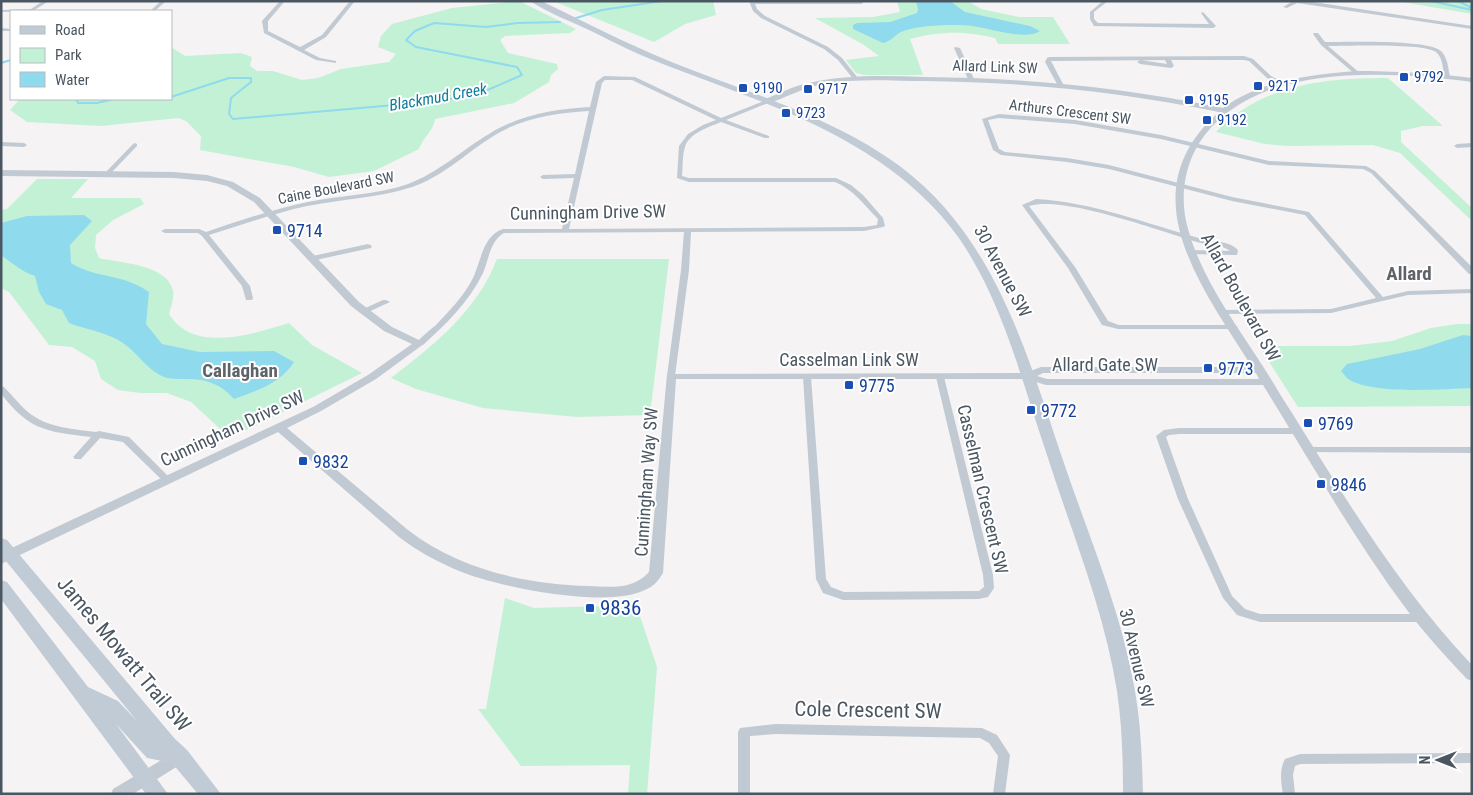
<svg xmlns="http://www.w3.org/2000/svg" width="1473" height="795" viewBox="0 0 1473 795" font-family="'Roboto Condensed',sans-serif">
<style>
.green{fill:#c3f1d5}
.water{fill:#90daee}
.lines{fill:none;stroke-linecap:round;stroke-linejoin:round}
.stream{stroke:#90daee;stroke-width:2}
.minor{fill:#c1cad2;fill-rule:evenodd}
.tertiary{fill:#c1cad2;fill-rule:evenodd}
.secondary{fill:#c1cbd6;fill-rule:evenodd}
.transit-dot{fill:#1a4fb4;stroke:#fff;stroke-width:2}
.labels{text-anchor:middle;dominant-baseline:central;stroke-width:4;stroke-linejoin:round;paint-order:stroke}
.far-street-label{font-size:15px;fill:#4a5661;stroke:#fff}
.far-transit-label{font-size:15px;fill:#164399;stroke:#fff;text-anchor:start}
.far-water-label{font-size:16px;font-style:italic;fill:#0c7c9b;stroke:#fff}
.street-label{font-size:18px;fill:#4a5661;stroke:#fff}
.transit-label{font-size:18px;fill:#164399;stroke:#fff;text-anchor:start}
.neighbourhood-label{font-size:19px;font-weight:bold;fill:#5f6368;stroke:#fff}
.near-transit-label{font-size:21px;fill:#164399;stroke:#fff;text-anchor:start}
.near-street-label{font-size:21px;fill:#4a5661;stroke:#fff}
</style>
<rect width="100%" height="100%" fill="#f5f3f3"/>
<g class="green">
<path d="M519,1L576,29L570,33L505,36L500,40L508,53L557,64L558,69L551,75L549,82L514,103L435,119C434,130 423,137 419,149L374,171L329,177L294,167L200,150L201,136L186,121L178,118L101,126L27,122L10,110L20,99H171V47L185,56L241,53L252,57L250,66L257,71H273L302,80L318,78L341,69L389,62L396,54L378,47L381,36L392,24L452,8Z"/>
<path d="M553,1H713L716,15L685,24L654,42Z"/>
<path d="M897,1H968L981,9L1019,17H1053L1070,44H998L995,38C963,31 942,31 910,39L923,75H864L856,73L846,60L879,56L864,45L815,18L873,17L900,12Z"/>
<path d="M1397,1H1472V14Z"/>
<path d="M1388,78L1443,126H1423L1401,131V142L1472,208V221L1400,153L1373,145L1288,146L1265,144L1216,132C1262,84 1325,78 1388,78Z"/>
<path d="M37,179H88L71,198H140L144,204L113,220L96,235L95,248L99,258C119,263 168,264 173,291C174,298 171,308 169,314C194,354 252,334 289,323L312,345L362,373L230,438L191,402L167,393H140L118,390L101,379L95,361L72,347L49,345L9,292L1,288V210L7,209Z"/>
<path d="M497,259H669L650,415L577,417L483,408L416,389L391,378C434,345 477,311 497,259Z"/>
<path d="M1457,324H1472V406L1298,407L1259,346H1350L1392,341L1431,328Z"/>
<path d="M505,598L534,608L605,606L619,607L640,616L657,667L647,794H628L630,765L521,766L478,709H486Z"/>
</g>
<g class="water">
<path d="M916,1H950L965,12L1030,26L1040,31C1026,41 989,28 972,26C954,24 915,25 899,33C893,37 891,41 883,43L853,29V25L857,23L890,22L917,13L918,9Z"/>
<path d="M84,215L92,221L70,245L71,263C96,279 123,273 149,292L146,324L162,344L200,352L274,351L294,362C280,384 258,390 234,399C221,384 206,379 187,379C181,379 173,379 167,378C148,372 139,354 123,343C107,332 87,330 69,323L62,310L46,304L39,292L35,276C22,272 14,264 2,256L1,223L27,216Z"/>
<path d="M1463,335L1472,336V388C1442,389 1373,395 1348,379C1346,377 1343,373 1341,371L1347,364L1420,349Z"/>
</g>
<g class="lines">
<g class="stream">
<path d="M1431,1L1472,10"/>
<path d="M1458,1L1472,8"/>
<path d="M573,19L602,10L662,1"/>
<path d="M1,63L11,60"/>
<path d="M171,97L229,78H251V82L231,98L229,114L233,119L441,101L483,92L522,75L517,67L416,47L406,40L415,31L434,23L486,27L517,23L560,22"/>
<path d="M76,99L78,103H97L114,99"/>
<path d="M158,99H160"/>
</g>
<g class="minor">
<path d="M43,1H49L33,11L1,12V10L31,9Z"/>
<path d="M161,1H166L155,11H150Z"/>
<path d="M280,1H285L268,21V31L300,47L322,35L350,1H355L326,37L304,50L320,58L336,61V63L316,60L264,33L262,21Z"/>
<path d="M749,1L863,2V3L861,4H755L757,9L765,16L828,47L842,58L858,78V80H854L838,60L824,49L761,18L753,11Z"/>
<path d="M1103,1H1108L1094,12V19L1098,23L1209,24L1201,13L1203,12L1216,26L1213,28L1094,26L1090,19V12Z"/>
<path d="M1293,1H1307L1472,26V29L1297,3L1287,8L1283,7Z"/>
<path d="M1,28L11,29V31H1Z"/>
<path d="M1314,33H1318L1325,42C1345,42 1429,39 1441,51C1448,58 1448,68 1450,77L1447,79L1444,77C1443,69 1443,58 1436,52C1424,43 1347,46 1328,46L1361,74L1356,75L1321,45L1313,34Z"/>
<path d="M955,47L960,48L974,79L973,80L968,79L954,48Z"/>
<path d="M1244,56L1253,59L1271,76L1286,84L1281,85L1267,78L1249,61L1244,60H1171L1174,66L1171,68L1140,64L1137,62L1140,60L1167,64L1165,60L1051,61L1063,84L1060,86L1057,84L1045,62L1047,58L1049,57Z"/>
<path d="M604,76L635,77L721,118L764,101H768V103L726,120L769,136V138H765L721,122C709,127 689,133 685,147C682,156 683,167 682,176L689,178H836L851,185L863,195L883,218L885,226L883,227L864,231L691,232L689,270L675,376L671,379L667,376L681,270L684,232L504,233C490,241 489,259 483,273C469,302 446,324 423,345H420L416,343C422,336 429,331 436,325C449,311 463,297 472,280C481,263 482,236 503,229H562L574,178L543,179L540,177L543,175L575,174L589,111C555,113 521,118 492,137C465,154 442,177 412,187C378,198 342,199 307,206C274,213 242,225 209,235L250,286L253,298L252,300H246L242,286L202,236L198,233H165L161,231L165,229H199L206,232C239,221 273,209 308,202C341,195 376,195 408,184C438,173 462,150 489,134C519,115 555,109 590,107L596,82ZM605,80H632L716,120L703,125L688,134L679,146L677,178L689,182H835C853,189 865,206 878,219L877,225L864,227L569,229L602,83Z"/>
<path d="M999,114L1075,120L1161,135L1269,161L1366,166L1375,171L1472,267V274H1469L1371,173L1363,169L1269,165L1161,139L1075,124L999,118L988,120L999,149L1005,152L1067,158L1109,165L1232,197L1309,212L1383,297L1408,291L1472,289V293L1408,295L1331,313L1221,314L1220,312L1224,310L1331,309L1376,298L1305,215L1232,201L1109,169L1067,162L1001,155L993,150L982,119Z"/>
<path d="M1,142L24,143L27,145L24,147L1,146Z"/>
<path d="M135,143L137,144V146L109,175H105V173L133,144Z"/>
<path d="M1472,143V147L1457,148L1454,146L1457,144Z"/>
<path d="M1036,199C1093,202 1147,224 1202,239C1214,242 1228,240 1238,250L1237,255H1234L1191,254L1187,252L1188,250L1230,251C1221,244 1208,245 1197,242C1160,231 1063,195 1029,206L1075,267L1108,321L1119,325H1234L1238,327L1234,329H1118L1102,325L1068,268L1022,205Z"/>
<path d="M368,244L372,246L371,248L311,261L307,259L308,257Z"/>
<path d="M383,300H386L390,302L366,313H360L359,311Z"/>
<path d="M807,374L811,377L826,579L831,587L844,592L979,591L984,587L983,575L936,377L940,374L944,377L993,575L994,588L988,597L979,599L843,600L823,593L816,579L803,377Z"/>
<path d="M1,386L4,387C13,396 22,408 32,415C50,428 74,429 96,432L99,431L129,437L172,480L167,483L164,482L123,442L100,438L81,459H75L73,457L75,455L91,437C69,434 41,433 23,417C15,411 8,402 1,394Z"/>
<path d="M1179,428H1297L1302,431L1297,434H1179L1169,435L1166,437L1188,499L1232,596L1245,609L1260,614H1419L1423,615L1424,618L1423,621L1419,622H1260L1237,615L1223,598L1178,499L1156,436L1164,430Z"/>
<path d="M1310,447H1472V453L1307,452L1305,450L1307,448Z"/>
<path d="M776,724L982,728L997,735L1010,755L1005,794H993L998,756L989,743L980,738L776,734L750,736V794H738V732L740,728Z"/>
<path d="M1472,753V763L1300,764L1295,766L1293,775L1295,794H1283C1281,782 1279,770 1285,759L1300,754Z"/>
</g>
<g class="tertiary">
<path d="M1355,71C1395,71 1433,73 1472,78V82C1386,71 1250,61 1198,145C1183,170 1180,201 1188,229C1202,280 1236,324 1264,368C1273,382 1282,398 1292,413C1347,501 1400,589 1472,665V681L1467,679C1446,657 1425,634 1407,610C1354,539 1310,461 1263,385H1046L1026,379H676L663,573C659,580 654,586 647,589C609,610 498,587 459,571C438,562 417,551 399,537L278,432L1,564V553L313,407L368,375L412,344L384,331L351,306L254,202L227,186L207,181L174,178L1,176V170L174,172L207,175L233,182L260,198L359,302L392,327L425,343L376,379L321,411L287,428L408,530C460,570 525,584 589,586C611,587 633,590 649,572L667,374L1025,373L1041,367H1252C1202,287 1127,193 1219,112C1122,92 1025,82 925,81C891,81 857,78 823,84C802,88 786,98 766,104L762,102L763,100C778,94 793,86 809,83C848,74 887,76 926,77C1027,78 1125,88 1223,108C1262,80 1309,75 1355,71ZM1043,373H1256L1259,379H1047L1037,376Z"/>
<path d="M180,749L186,751L188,756L186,761L133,794H111L113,789Z"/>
</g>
<g class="secondary">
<path d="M530,1H541C583,21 625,43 669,61C748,93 832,116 901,167C999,241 1029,362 1067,472C1092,544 1122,615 1135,691C1141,725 1142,759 1143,794H1123C1123,759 1122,725 1117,691C1104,609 1071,531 1046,452C1022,381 1003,304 961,241C936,205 903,176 866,153C805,114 735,92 668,66C641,56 615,43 589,30C570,21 548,13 530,1Z"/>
<path d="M1,538L7,540L175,739L187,750L221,794H198L172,763L147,758L116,724L168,794H146L1,599V580L7,582L88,687L118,701L137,721L1,555Z"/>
</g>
</g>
<g class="transit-dot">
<rect x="1399" y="72" width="10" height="10" rx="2.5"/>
<rect x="1253" y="81" width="10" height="10" rx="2.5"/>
<rect x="738" y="83" width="10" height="10" rx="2.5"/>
<rect x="803" y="84" width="10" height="10" rx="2.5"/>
<rect x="1184" y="95" width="10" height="10" rx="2.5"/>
<rect x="781" y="108" width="10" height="10" rx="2.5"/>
<rect x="1202" y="115" width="10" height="10" rx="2.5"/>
<rect x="272" y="225" width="10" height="10" rx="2.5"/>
<rect x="1203" y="363" width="10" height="10" rx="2.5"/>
<rect x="844" y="380" width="10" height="10" rx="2.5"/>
<rect x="1026" y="405" width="10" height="10" rx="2.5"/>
<rect x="1303" y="418" width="10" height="10" rx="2.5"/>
<rect x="298" y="456" width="10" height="10" rx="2.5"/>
<rect x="1316" y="479" width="10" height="10" rx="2.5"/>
<rect x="585" y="603" width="10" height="10" rx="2.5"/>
</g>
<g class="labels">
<g class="far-street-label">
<text transform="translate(995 67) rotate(2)">Allard Link SW</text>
<text transform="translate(1070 112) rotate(7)">Arthurs Crescent SW</text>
<text transform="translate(336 188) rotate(-11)">Caine Boulevard SW</text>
</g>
<g class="far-transit-label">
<text x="1414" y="77">9792</text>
<text x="1268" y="86">9217</text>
<text x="753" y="88">9190</text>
<text x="818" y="89">9717</text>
<text x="1199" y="100">9195</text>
<text x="796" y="113">9723</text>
<text x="1217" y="120">9192</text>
</g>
<g class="far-water-label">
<text transform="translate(438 97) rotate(-10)">Blackmud Creek</text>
</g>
<g class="street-label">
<text transform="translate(588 212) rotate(-1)">Cunningham Drive SW</text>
<text transform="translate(1003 271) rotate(62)">30 Avenue SW</text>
<text transform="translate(1241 297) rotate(61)">Allard Boulevard SW</text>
<text x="849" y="359">Casselman Link SW</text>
<text x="1105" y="364">Allard Gate SW</text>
<text transform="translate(232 428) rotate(-25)">Cunningham Drive SW</text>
<text transform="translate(646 482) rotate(-86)">Cunningham Way SW</text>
<text transform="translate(983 489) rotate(77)">Casselman Crescent SW</text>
<text transform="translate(1137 658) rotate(77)">30 Avenue SW</text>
</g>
<g class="transit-label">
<text x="287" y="230">9714</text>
<text x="1218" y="368">9773</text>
<text x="859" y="385">9775</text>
<text x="1041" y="410">9772</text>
<text x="1318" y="423">9769</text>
<text x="313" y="461">9832</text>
<text x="1331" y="484">9846</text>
</g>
<g class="neighbourhood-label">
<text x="1409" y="273">Allard</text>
<text x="240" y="370">Callaghan</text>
</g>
<g class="near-transit-label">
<text x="600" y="608">9836</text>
</g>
<g class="near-street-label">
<text transform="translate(124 654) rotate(50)">James Mowatt Trail SW</text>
<text transform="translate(868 710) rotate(1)">Cole Crescent SW</text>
</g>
</g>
<rect width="1473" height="795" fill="none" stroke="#4a5661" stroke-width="5"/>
<rect x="10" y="10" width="162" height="90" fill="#ffffff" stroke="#b7bbc0"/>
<rect x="20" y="26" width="25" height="8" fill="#c1cbd6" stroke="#b7bbc0"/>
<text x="55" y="35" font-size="15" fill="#4a5661">Road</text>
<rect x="20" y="48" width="25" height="15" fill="#c3f1d5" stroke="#b7bbc0"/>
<text x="55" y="60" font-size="15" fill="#4a5661">Park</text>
<rect x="20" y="72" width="25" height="15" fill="#90daee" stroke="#b7bbc0"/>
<text x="55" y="85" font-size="15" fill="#4a5661">Water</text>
<g transform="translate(1438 760) rotate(270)" stroke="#ffffff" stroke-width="4" paint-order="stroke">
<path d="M0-4L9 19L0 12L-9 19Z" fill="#4a5661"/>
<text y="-8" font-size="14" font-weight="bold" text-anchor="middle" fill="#4a5661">N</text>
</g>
</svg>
